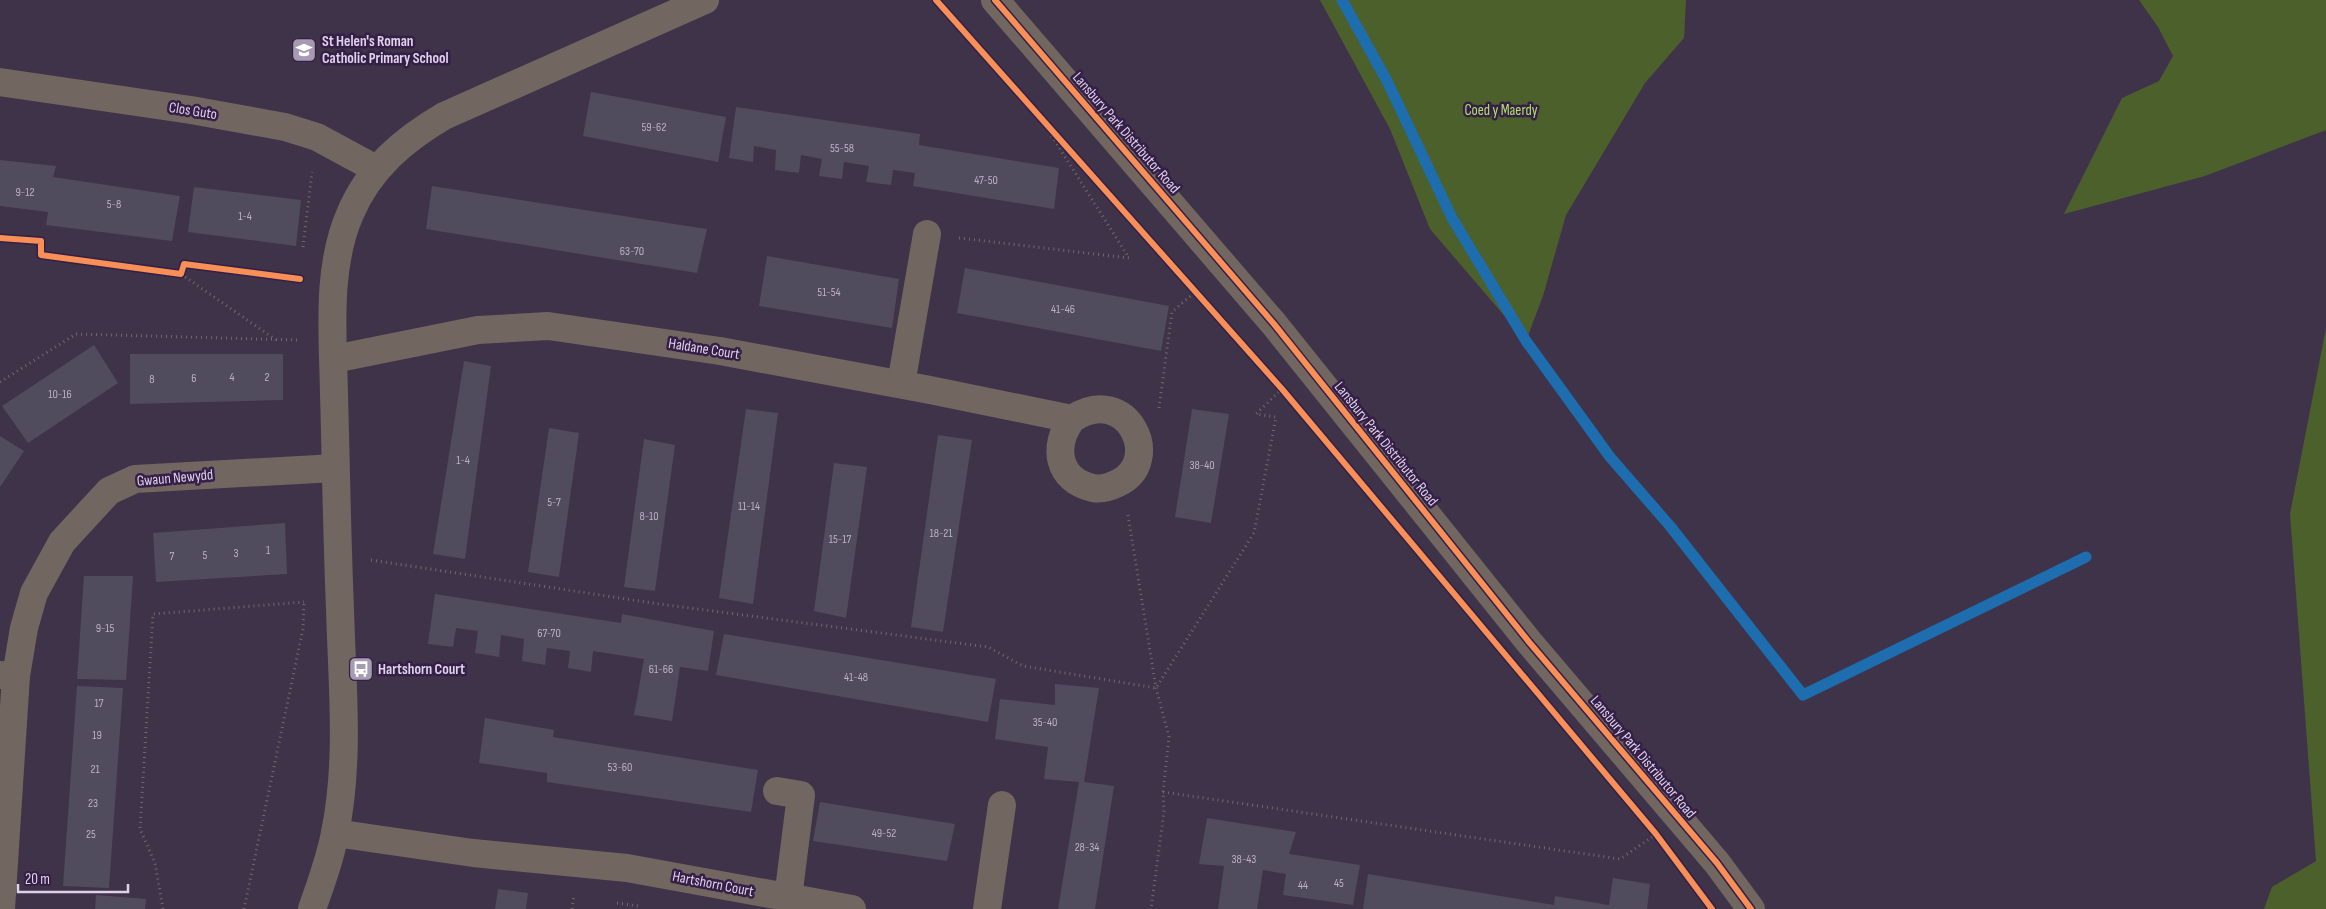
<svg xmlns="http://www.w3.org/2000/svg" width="2326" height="909" viewBox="0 0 2326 909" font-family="'Sofia Sans Condensed',sans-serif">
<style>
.green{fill:#4c602c}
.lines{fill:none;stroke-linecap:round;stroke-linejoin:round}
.stream{stroke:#1d6daf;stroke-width:11}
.building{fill:#514b5e}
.path{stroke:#73696a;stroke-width:3;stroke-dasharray:1 4;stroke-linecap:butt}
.minor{stroke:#716660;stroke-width:28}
.cycleway-casing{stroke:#351f47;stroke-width:9}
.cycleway{stroke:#f78f57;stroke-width:6}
.labels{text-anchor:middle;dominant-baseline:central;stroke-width:5;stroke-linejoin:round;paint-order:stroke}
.number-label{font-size:12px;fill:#bcb1c8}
.poi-label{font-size:15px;font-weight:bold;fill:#dfd3ec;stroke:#351f47;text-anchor:start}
.park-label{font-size:15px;fill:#b0e365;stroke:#351f47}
.street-label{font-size:15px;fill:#dfd3ec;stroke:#351f47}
</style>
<rect width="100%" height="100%" fill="#3e3349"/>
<g class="green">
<path d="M1320,0H1686L1684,38L1645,83L1566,215L1543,296L1526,341L1430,229L1390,129Z"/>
<path d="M2139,0H2326V130L2205,176L2064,214L2122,98L2159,81L2173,56L2158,27Z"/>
<path d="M2326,328V909H2264L2272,887L2316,861L2290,514Z"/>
</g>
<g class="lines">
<path class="stream" d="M1342,0L1387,81L1452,218L1526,341L1610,457L1670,526L1803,695L2086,557"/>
</g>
<g class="building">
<path d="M591,92L726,117L718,162L583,136Z"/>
<path d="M736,107L920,134L919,145L1059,168L1054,209L913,186L915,173L893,170L891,185L866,182L869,166L844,162L842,179L819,176L822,159L801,155L799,173L775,170L776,150L754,146L753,162L729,158Z"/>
<path d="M0,160L56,166L53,177L180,196L172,241L46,225L48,212L0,206Z"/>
<path d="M432,186L707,229L697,273L426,229Z"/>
<path d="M194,187L301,200L296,246L188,232Z"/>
<path d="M767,256L899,279L892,328L759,306Z"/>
<path d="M965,268L1169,306L1161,351L957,313Z"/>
<path d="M94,345L118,383L28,443L2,406Z"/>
<path d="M130,354H283V400L130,404Z"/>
<path d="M464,361L491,366L465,559L433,554Z"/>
<path d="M746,409L778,413L753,604L719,598Z"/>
<path d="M1192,409L1229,414L1211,523L1175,517Z"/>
<path d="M549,428L579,433L559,577L528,572Z"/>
<path d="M938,435L972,440L943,632L911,627Z"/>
<path d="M0,436L24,451L0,487Z"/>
<path d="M644,439L675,445L655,591L624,587Z"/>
<path d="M834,463L867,467L846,618L814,611Z"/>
<path d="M285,523L287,574L156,582L153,533Z"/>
<path d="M84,576H133L126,680L77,679Z"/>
<path d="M435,594L621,623L622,614L714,631L708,671L680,667L672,721L634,715L644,659L593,651L591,672L568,668L570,651L547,648L545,665L522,661L524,639L501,635L499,657L475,653L478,631L456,628L453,647L428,644Z"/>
<path d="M724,634L996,679L988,722L716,675Z"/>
<path d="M1055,684L1099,688L1084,782L1114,786L1095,909H1058L1079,782L1044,779L1048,747L995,739L1000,699L1055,705Z"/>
<path d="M77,686L123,688L109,888L63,886Z"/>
<path d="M485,718L554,730L553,737L758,770L751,812L547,782V773L479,763Z"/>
<path d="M820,802L955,824L947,861L813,841Z"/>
<path d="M1207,818L1296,832L1289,854L1360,865L1353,905L1283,895L1286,874L1263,870L1257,909H1218L1224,866L1199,864Z"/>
<path d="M1368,874L1554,905L1555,896L1609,905L1613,878L1650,884L1647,909H1363Z"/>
<path d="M498,889L528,893L526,909H495Z"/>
<path d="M96,895L146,899L145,909H95Z"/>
</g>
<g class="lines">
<g class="path">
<path d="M959,238L1129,258L1036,111"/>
<path d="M303,247L312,172"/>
<path d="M181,274L276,340"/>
<path d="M0,382L76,334L297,340"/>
<path d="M1159,408L1172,312L1196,291"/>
<path d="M1128,515L1156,688L1169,737L1163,792L1164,812L1151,909"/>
<path d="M371,560L659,604L988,647L1023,666L1156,688L1254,533L1276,417L1256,414L1284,387"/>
<path d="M1163,792L1620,859L1652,837"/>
<path d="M617,903L638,906"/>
<path d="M163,909L155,863L140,829L153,614L304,602"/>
<path d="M244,909L303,629L304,601"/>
<path d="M572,909L574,895"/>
</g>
<g class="minor">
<path d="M995,0L1274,324L1529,642L1717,863L1751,909"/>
<path d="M0,82L191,110L285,127L317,137L376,169"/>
<path d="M334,359L478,330L548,326L720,351L930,390L1072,419C1128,382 1164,462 1118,483C1110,487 1102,490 1093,488C1057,480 1052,446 1072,419"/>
<path d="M901,384L927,234"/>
<path d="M0,675L16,676L24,628L34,593L62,542L109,491L135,479L335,468"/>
<path d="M777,791L801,795L788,898"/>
<path d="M335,833L473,853L627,868L852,909"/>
<path d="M1,909L16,676"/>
<path d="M312,909C321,884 330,859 335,833C350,759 342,684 340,609C337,538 336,466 334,394C333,336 326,269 350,214C369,169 403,140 444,116L705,0"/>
<path d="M987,909L1002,805"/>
</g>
<defs>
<g id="cycleway">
<path d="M936,0L1282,389L1656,834L1712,909"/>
<path d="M995,0L1274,324L1529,642L1717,863L1751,909"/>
<path d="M0,238L41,241V255L181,274L184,264L300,279"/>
</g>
</defs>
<use href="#cycleway" class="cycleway-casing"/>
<use href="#cycleway" class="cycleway"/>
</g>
<defs>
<symbol id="school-square" viewBox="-11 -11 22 22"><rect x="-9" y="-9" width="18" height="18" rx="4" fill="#a79bb3" stroke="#351f47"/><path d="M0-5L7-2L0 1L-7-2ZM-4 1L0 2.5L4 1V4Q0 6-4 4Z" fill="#fff"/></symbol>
<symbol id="bus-square" viewBox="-11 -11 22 22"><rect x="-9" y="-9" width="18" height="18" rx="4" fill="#a79bb3" stroke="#351f47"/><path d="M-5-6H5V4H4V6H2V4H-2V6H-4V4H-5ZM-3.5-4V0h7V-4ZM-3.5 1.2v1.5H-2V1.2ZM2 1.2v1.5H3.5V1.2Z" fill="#fff"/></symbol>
</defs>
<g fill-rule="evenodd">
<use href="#school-square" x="290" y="36" width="28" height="28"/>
<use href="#bus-square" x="347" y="655" width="28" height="28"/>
</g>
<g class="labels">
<g class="number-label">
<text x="654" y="127">59-62</text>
<text x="842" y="148">55-58</text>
<text x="986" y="180">47-50</text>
<text x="25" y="192">9-12</text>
<text x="114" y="204">5-8</text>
<text x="245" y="216">1-4</text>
<text x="632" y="251">63-70</text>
<text x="829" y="292">51-54</text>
<text x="1063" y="309">41-46</text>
<text x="232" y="377">4</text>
<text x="267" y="377">2</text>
<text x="194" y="378">6</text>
<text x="152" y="379">8</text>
<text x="60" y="394">10-16</text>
<text x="463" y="460">1-4</text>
<text x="1202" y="465">38-40</text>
<text x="554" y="502">5-7</text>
<text x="749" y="506">11-14</text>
<text x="649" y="516">8-10</text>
<text x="941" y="533">18-21</text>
<text x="840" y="539">15-17</text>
<text x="268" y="550">1</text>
<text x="236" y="553">3</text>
<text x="205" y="555">5</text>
<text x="172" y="556">7</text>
<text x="105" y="628">9-15</text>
<text x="549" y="633">67-70</text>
<text x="661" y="669">61-66</text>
<text x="856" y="677">41-48</text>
<text x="99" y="703">17</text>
<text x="1045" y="722">35-40</text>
<text x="97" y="735">19</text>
<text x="620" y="767">53-60</text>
<text x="95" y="769">21</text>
<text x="93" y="803">23</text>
<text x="884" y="833">49-52</text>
<text x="91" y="834">25</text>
<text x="1087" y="847">28-34</text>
<text x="1244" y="859">38-43</text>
<text x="1339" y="883">45</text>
<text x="1303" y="885">44</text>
</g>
<g class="poi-label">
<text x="322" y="41">St Helen's Roman<tspan x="322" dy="17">Catholic Primary School</tspan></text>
<text x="378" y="669">Hartshorn Court</text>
</g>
<g class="park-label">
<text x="1501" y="110">Coed y Maerdy</text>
</g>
<g class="street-label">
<text transform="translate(193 111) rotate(9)">Clos Guto</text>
<text transform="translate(1126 133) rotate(49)">Lansbury Park Distributor Road</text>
<text transform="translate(704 349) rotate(9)">Haldane Court</text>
<text transform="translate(1386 444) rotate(51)">Lansbury Park Distributor Road</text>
<text transform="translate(175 478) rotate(-5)">Gwaun Newydd</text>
<text transform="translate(1643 757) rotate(50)">Lansbury Park Distributor Road</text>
<text transform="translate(713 884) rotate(11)">Hartshorn Court</text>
</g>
</g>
<path d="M18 884v8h110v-8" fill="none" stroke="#dfd3ec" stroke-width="2.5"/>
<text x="25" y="884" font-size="15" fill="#dfd3ec" stroke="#351f47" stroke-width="4" paint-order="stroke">20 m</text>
</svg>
